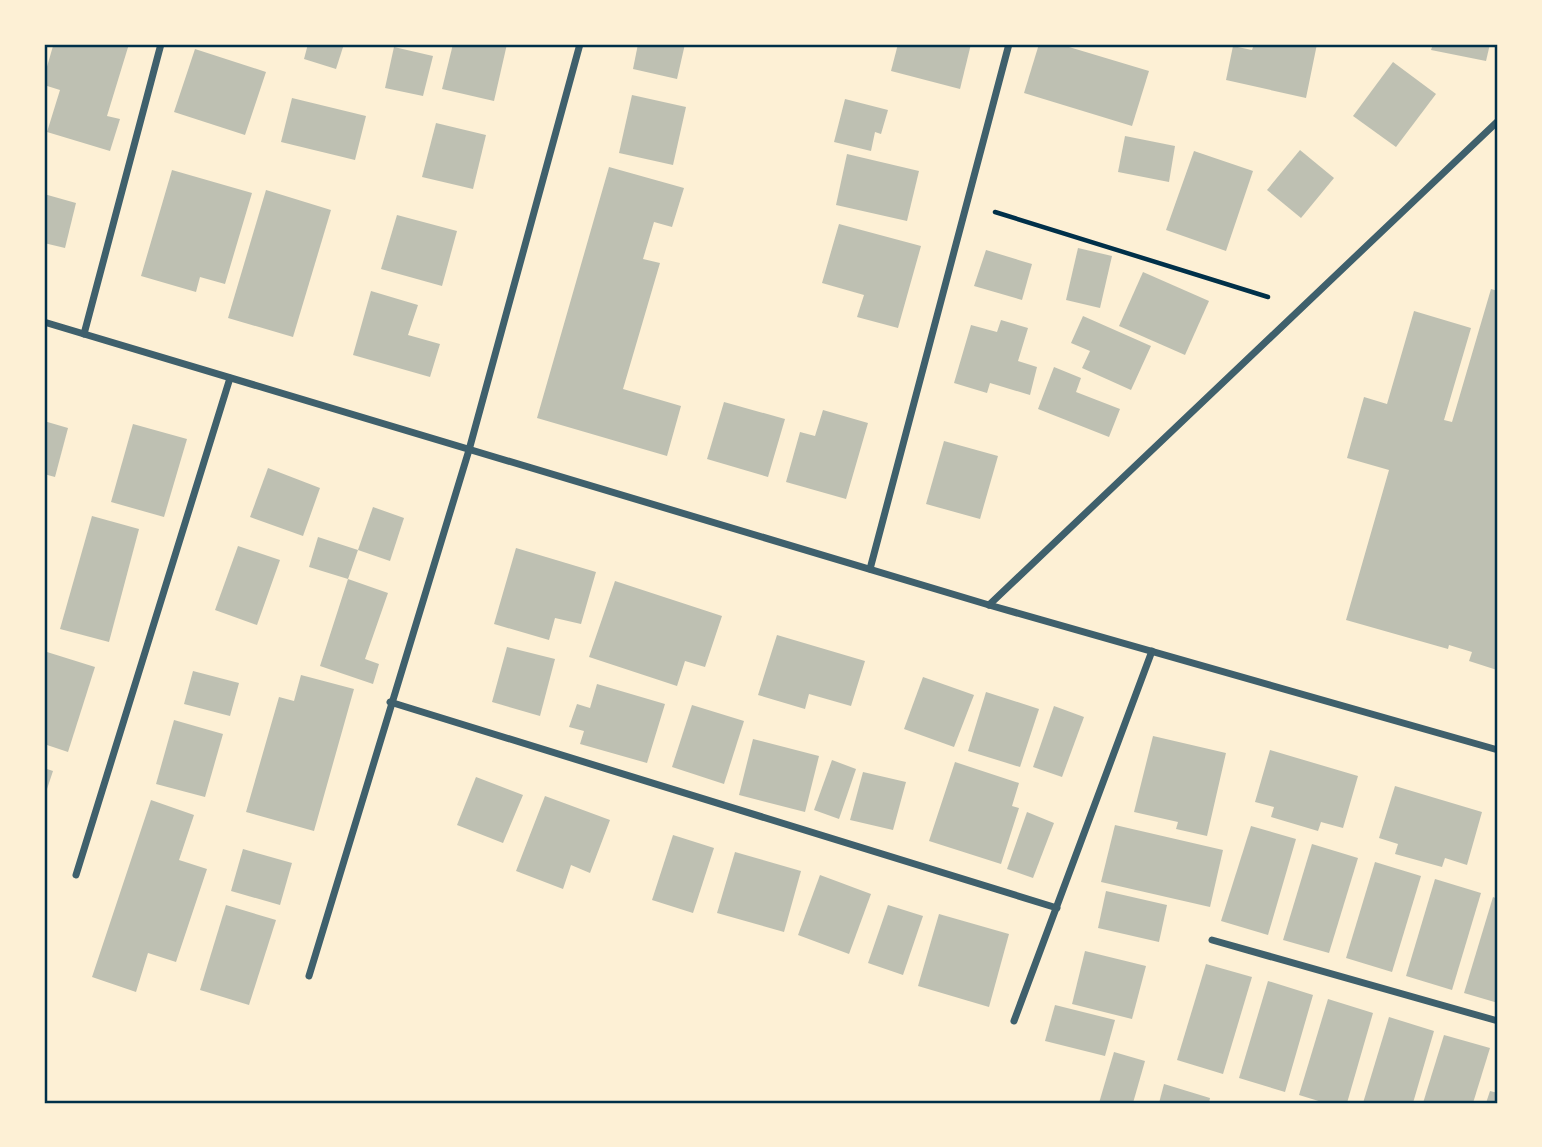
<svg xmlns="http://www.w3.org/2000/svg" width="1542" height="1147" viewBox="0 0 1542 1147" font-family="'Crimson Pro',serif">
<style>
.building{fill:#bec0b2}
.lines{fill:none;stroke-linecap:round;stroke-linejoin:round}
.path{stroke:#003049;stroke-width:4.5}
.minor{stroke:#3f606c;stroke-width:7}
.neatline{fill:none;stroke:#003049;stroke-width:2.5}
</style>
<rect width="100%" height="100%" fill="#fdf0d5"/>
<g class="building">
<path d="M47,44H129L107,116L120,119L110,151L47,132L60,90L44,85V77L53,46Z"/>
<path d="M308,44H344L336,69L304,59Z"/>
<path d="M453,44H507L494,101L442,89Z"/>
<path d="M638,44H685L677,79L633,69Z"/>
<path d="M898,44H971L960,89L891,71Z"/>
<path d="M1039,44H1059L1149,71L1132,126L1024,93Z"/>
<path d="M1254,44H1317L1306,98L1226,80L1233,46L1252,50Z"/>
<path d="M1433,44H1490L1486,61L1431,50Z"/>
<path d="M394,47L433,56L423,96L385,88Z"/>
<path d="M195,49L266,72L245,135L174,112Z"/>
<path d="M1393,62L1436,94L1396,147L1353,116Z"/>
<path d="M632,95L686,107L673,165L619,153Z"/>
<path d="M292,98L366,116L355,160L281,142Z"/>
<path d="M845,99L888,110L881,134L875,132L871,151L834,142Z"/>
<path d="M436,123L486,135L473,189L422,177Z"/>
<path d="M1125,136L1175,146L1169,182L1118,172Z"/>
<path d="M1300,150L1334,178L1301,218L1267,190Z"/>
<path d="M1194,151L1253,171L1226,251L1166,230Z"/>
<path d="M847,154L919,171L907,221L836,205Z"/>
<path d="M609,167L684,188L672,227L654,222L643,259L660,263L623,389L681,406L667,456L537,418Z"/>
<path d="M172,170L252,193L225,284L200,277L196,292L141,276Z"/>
<path d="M266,190L331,210L293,337L228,318Z"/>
<path d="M44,194L76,203L65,248L44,243Z"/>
<path d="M397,215L457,231L442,286L381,269Z"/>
<path d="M839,224L921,246L898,328L857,317L864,295L822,283Z"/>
<path d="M1078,248L1112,256L1100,308L1066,300Z"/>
<path d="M986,250L1032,264L1022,300L974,286Z"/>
<path d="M1143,272L1209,301L1185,355L1119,326Z"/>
<path d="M1491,289L1498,291L1497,670L1469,661L1472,652L1449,645L1448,649L1346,620L1389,470L1347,458L1364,397L1387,404L1414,311L1471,328L1444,420L1452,422Z"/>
<path d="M371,291L418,305L408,335L440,344L430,377L353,355Z"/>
<path d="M1083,316L1151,346L1131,390L1082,368L1090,351L1071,343Z"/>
<path d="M1001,320L1028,328L1018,361L1037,367L1030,395L990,383L987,393L954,383L971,325L997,332Z"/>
<path d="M1054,367L1081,378L1076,392L1120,409L1109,437L1038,409Z"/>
<path d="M724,402L785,419L768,477L707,459Z"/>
<path d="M823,410L868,423L846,499L786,482L800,432L815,436Z"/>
<path d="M44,421L68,428L55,477L44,474Z"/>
<path d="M133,424L187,439L164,517L111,502Z"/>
<path d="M944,441L998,456L980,519L926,504Z"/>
<path d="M268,468L320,488L303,536L250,517Z"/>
<path d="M373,507L404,518L390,561L358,550Z"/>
<path d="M92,516L139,529L109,642L60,629Z"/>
<path d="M318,537L358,550L348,579L388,593L365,659L379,664L373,684L320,666L348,579L309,567Z"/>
<path d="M238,546L280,560L257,625L215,610Z"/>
<path d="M516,548L596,572L581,624L555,618L549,640L494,624Z"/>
<path d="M615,581L722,616L705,667L685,661L677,686L589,657Z"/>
<path d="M777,635L865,661L851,706L809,694L805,709L758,695Z"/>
<path d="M507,647L555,659L540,716L492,702Z"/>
<path d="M47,652L95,667L68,752L44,744V664Z"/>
<path d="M193,671L239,683L230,716L184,704Z"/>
<path d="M301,675L354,689L314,831L246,812L279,697L294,701Z"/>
<path d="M923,677L974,695L954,747L904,729Z"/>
<path d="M597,684L665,704L647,763L580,744L584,731L569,727L577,704L590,708Z"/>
<path d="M986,692L1039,709L1020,767L968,751Z"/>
<path d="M692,705L744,721L724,784L672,767Z"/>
<path d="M1054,706L1084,717L1062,777L1033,767Z"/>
<path d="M174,720L223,734L205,797L156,784Z"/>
<path d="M1153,736L1226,753L1207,836L1176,829L1178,822L1134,812Z"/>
<path d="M753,739L819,756L805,812L739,795Z"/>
<path d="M1270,750L1358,776L1343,828L1321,822L1318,831L1271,817L1274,807L1255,802Z"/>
<path d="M832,760L856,769L839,819L814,810Z"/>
<path d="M955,762L1019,783L1012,806L1019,808L1001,864L929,841Z"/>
<path d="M44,768L53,771L44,798Z"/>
<path d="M863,772L906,782L893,830L850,820Z"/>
<path d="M476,777L523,795L503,843L457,825Z"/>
<path d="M1395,786L1482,812L1467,865L1445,858L1442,867L1395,854L1398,844L1379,838Z"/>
<path d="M545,796L610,820L590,873L571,865L563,889L516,871Z"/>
<path d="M151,800L194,815L179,860L207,869L176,962L148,953L136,992L92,977Z"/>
<path d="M1027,812L1054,823L1033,878L1007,869Z"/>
<path d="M1115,825L1223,850L1210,907L1101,882Z"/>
<path d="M1251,826L1296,839L1268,935L1221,921Z"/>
<path d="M673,835L714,848L693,913L652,900Z"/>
<path d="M1312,844L1358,858L1329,953L1283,940Z"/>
<path d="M243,849L292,863L280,905L231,891Z"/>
<path d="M735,852L801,871L784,932L717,913Z"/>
<path d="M1375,862L1421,876L1392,972L1346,958Z"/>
<path d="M820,875L871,894L849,954L798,935Z"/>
<path d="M1435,879L1481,893L1452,990L1406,976Z"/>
<path d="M1106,891L1167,905L1159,942L1098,928Z"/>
<path d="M1493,897L1498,899V1003L1464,993Z"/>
<path d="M226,905L276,920L249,1005L200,990Z"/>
<path d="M888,905L923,916L903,975L868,963Z"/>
<path d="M939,914L1009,934L989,1007L918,986Z"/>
<path d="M1085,951L1146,966L1132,1019L1072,1004Z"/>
<path d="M1206,964L1252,977L1223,1074L1177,1060Z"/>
<path d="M1268,981L1313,995L1285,1092L1239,1078Z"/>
<path d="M1328,999L1373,1013L1347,1103H1325L1299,1095Z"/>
<path d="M1055,1005L1115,1020L1105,1056L1045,1041Z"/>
<path d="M1389,1017L1434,1031L1413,1103H1363Z"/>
<path d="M1444,1035L1490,1048L1473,1103H1423Z"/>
<path d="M1114,1052L1145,1061L1133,1103H1099Z"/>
<path d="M1164,1084L1210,1098L1209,1103H1159Z"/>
<path d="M1490,1091L1498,1093V1103H1486Z"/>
</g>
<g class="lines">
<path class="path" d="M995,212L1268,297"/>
<g class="minor">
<path d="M44,322L989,605L1498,750"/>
<path d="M84,334L161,44"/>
<path d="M870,569L1009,44"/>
<path d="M989,605L1498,121"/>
<path d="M390,702L1057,908"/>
<path d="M76,875L230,378"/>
<path d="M1212,940L1498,1021"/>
<path d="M309,976L469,450L580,44"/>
<path d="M1014,1021L1152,651"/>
</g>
</g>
<rect width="1542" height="1147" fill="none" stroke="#fdf0d5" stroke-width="91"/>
<rect x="46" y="46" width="1450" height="1056" class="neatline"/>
</svg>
